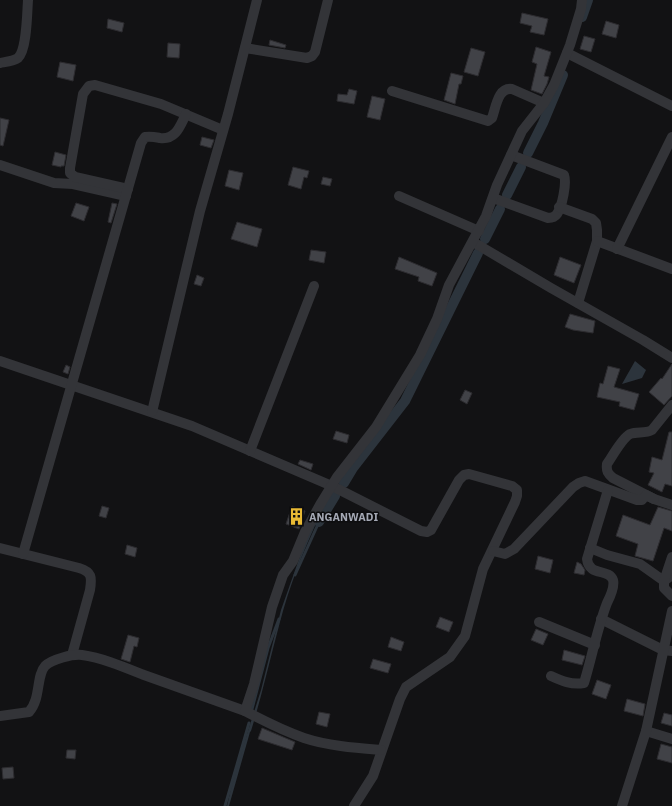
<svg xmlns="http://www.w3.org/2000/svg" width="672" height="806" viewBox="0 0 672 806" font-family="'IBM Plex Sans',sans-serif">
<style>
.water{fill:#2c343c}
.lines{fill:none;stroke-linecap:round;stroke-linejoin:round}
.stream{stroke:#2c343c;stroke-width:3}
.canal{stroke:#2c343c;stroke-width:10}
.building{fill:#414247;stroke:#2d2c30}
.minor{stroke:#333438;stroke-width:10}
.labels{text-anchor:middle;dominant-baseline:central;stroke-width:3;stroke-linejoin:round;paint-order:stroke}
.poi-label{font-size:11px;font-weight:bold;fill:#a4a8b4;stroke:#0d0d0f;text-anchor:start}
</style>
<rect width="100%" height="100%" fill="#121214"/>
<g class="water">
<path d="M635,361L646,370L642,378L622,384Z"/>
<path d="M318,519C303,552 289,587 280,622C270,659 262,695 251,731L250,732L229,806H227L234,775L261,690L281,610L310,528Z"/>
</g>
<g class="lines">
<g class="stream">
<path d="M295,575L319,522"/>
<path d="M252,709L268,648L279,619"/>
<path d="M225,806L249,723"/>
</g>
<g class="canal">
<path d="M582,17L588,0"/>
<path d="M528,153L543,123L563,75"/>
<path d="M507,195L521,167"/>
<path d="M485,239L500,209"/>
<path d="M344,483L353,468L405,401L478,253"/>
<path d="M319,522L335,496"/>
</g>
</g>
<g class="building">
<path d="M522,13L548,19L544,35L530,32L532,26L520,23Z"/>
<path d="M108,19L124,23L122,32L107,28Z"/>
<path d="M606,21L619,25L616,38L602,34Z"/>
<path d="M584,36L595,39L591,52L580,49Z"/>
<path d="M270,40L286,45L285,48L269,45Z"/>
<path d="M168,43L180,44L179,58L167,57Z"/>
<path d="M536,47L551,52L544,76L549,77L547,84L542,94L531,90L537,64L532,62Z"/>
<path d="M471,48L485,52L478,76L464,72Z"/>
<path d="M60,62L76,65L73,81L57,77Z"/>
<path d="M451,73L463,76L461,84H459L455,104L444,100Z"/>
<path d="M349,89L357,91L354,104L337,101L338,94L347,95Z"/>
<path d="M372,96L385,99L380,120L367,117Z"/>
<path d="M0,118L9,120L3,146L0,145Z"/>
<path d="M202,137L214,140L211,148L200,145Z"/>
<path d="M55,152L66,155L64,166H61V167L52,165Z"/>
<path d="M293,167L309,171L307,178L304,177L301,189L288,185Z"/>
<path d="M229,170L243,173L239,190L225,186Z"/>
<path d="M323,177L332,179L330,186L321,184Z"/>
<path d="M76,203L89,207L84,221L71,216Z"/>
<path d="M112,203L117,204L111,223L108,222Z"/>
<path d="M237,222L262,229L257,247L231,239Z"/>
<path d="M311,250L326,252L324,263L309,260Z"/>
<path d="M399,257L437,273L432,286L418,281L419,277L395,269Z"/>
<path d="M560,257L581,265L574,283L554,275Z"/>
<path d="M197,275L204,278L201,286L194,284Z"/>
<path d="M570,314L595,321L593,333L573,330L565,327Z"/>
<path d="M672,364V396L664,405L649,392L661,378L662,379Z"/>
<path d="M66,365L70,367L68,374L63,372Z"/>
<path d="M608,366L620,369L614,387L639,394L634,410L619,406L620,402L597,397L600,383L603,384Z"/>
<path d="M465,390L472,393L467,404L460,400Z"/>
<path d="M336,431L349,435L347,443L333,439Z"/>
<path d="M669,432H672V486L665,484L662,492L648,485L654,473L649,472L652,457L662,460Z"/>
<path d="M300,460L313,464L311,470L298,464Z"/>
<path d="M102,506L109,508L106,518L99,516Z"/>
<path d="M292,506L305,511L299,529L286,524Z"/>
<path d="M658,507L672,511V531L664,528L653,561L635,556L638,544L616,536L623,515L650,525Z"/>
<path d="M127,545L137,548L135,557L125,554Z"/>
<path d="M538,556L553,560L550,573L535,569Z"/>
<path d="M577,562L581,564L585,570L584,575L574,573Z"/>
<path d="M440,617L453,622L449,632L436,627Z"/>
<path d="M536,629L548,634L543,645L531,640Z"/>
<path d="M128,635L139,638L137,647L134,646L130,662L121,659Z"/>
<path d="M391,637L404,642L401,651L388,647Z"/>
<path d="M564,650L585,656L582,665L562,660Z"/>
<path d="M373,659L391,664L388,673L370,668Z"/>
<path d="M597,680L611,685L606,699L592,694Z"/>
<path d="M627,699L645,704L643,716L624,711Z"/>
<path d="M319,712L330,714L327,727L316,724Z"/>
<path d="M664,713L672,715V726L661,723Z"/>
<path d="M262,728L295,742L292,750L258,739Z"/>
<path d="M661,744L672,747V763L657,759Z"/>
<path d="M67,750H76L75,759L66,758Z"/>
<path d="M13,767L14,778L3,779L2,768Z"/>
</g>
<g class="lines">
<g class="minor">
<path d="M245,48L307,58L312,56L315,52L328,0"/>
<path d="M567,53L672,106"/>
<path d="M0,63C5,62 14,61 18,58C27,50 27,13 28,0"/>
<path d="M392,91L488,121L492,118C496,107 498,87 512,89L544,103"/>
<path d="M0,165L54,183L73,184L126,196"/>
<path d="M128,189L75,177L70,173V168L83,94L89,86L95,85L161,104L223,130"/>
<path d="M399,196L479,231"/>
<path d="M493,198L548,218C552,218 555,217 557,214C562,207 567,183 564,175L511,155"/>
<path d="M559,207L592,219L596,223L597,230V241L578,303"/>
<path d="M597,241L672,269"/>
<path d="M473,242L551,288L643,340L672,358"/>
<path d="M617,249L672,137"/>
<path d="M0,361L192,426L332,486L421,531L427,532L431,530L459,480L464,475L469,474L512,486L517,490V496L515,502L483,569L465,636L450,657L406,687L400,699L373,776L354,806"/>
<path d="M672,405L652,430C645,434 637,431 630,434C622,438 612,457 607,464C606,471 608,474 613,478L654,499L672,505"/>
<path d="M152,412L200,211L228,114L257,0"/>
<path d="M250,451L314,286"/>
<path d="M0,548L79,568C92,572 92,577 90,590L72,655"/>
<path d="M590,548L607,555L640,564L664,581L672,575"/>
<path d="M493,551L505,554L514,549L573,487L579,483L585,481L637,500H642L646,495L654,499"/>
<path d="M23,554L141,143L145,137C151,136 155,137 160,138C176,140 180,126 186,114"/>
<path d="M672,557L664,581V588L672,596"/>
<path d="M601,619L663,650L672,651"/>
<path d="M539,622L595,645"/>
<path d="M551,676C562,681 571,685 584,683C592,657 597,629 607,603C610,597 615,587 613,580C609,568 589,577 587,559L608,490"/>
<path d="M0,716L29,712C41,699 36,676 45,666C52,659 73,654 82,655C103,658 124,667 144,675C177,687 211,699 245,711"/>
<path d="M646,731L672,739"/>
<path d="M381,750C356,748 328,746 304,738C284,731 264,721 245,711L254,684L272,607L283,575L293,561L305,532L321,503L337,477L376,427L420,355L437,319L449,285L486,216L497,185L522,131L544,103L554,85L570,45L581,9L582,0"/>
<path d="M622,806L646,731L672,611"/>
</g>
</g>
<defs>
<symbol id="building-bare" viewBox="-9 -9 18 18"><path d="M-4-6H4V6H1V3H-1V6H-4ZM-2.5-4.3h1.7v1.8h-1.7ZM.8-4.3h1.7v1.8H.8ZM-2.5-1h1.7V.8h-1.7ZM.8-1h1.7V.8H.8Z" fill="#e9ba35" stroke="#0d0d0f" stroke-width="2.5" paint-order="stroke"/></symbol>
</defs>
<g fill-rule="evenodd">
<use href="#building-bare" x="284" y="504" width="25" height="25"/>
</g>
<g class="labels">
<g class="poi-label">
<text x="309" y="517">ANGANWADI</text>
</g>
</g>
</svg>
